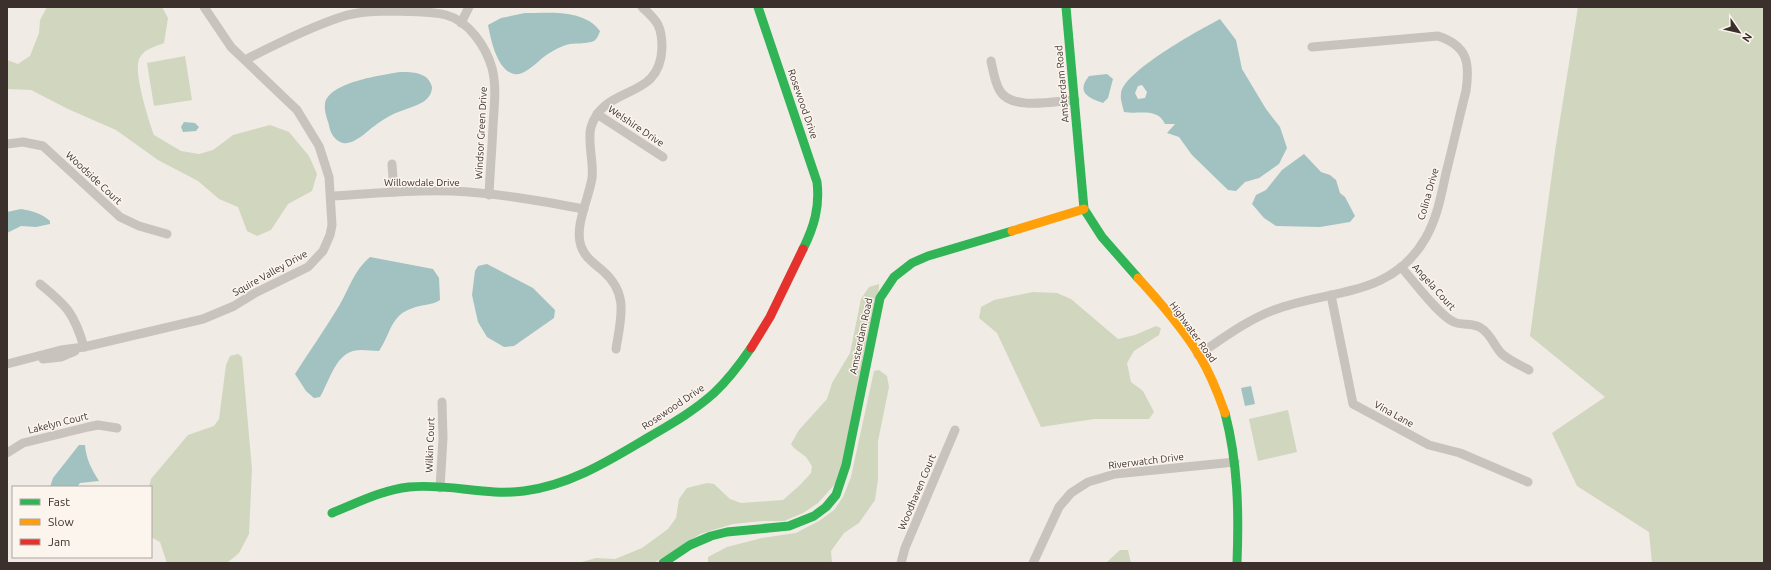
<svg xmlns="http://www.w3.org/2000/svg" width="1771" height="570" viewBox="0 0 1771 570" font-family="Ubuntu,sans-serif">
<style>
.green{fill:#d1d6bf}
.water{fill:#a1c2c1;fill-rule:evenodd}
.lines{fill:none;stroke-linecap:round;stroke-linejoin:round}
.street{stroke:#c9c3be;stroke-width:9}
.fast{stroke:#30b455;stroke-width:9}
.slow{stroke:#ff9f0a;stroke-width:9}
.jam{stroke:#e5322d;stroke-width:9}
.labels{text-anchor:middle;dominant-baseline:central;stroke-width:3;stroke-linejoin:round;paint-order:stroke}
.street-label{font-size:10px;fill:#3b302b;stroke:#fbf5ee}
</style>
<rect width="100%" height="100%" fill="#f0ebe5"/>
<g class="green">
<path d="M47,7H162L168,18L164,43C156,46 145,49 140,57C132,70 149,121 154,135L181,151L199,154L213,150L233,135L270,125L289,132L309,156L317,174L312,191L288,204L271,230L257,236L247,231L238,207L219,199L198,181L158,160L116,130L68,109L31,90L7,89V60L18,64L30,56L39,33L40,20Z"/>
<path d="M1578,7H1764V563H1652L1649,532L1577,486L1552,433L1605,397L1530,336L1555,151Z"/>
<path d="M185,56L192,100L154,106L147,63Z"/>
<path d="M879,284V288L844,457L835,484L818,503L803,513L784,521H763L733,524L700,534L654,563H578L596,558L615,559L642,548L668,529L676,518L679,499L687,488L707,483L714,484L730,499L741,503L783,500L800,485L811,473L812,466L806,457L794,448L791,444L799,430L827,399L832,383L850,353L861,299L869,287Z"/>
<path d="M1033,292L1057,293L1071,299L1118,339L1135,335L1156,326L1161,328L1159,335L1134,351L1127,363L1131,382L1143,391L1154,412L1149,419H1094L1041,427L997,333L979,318L981,307L994,300Z"/>
<path d="M238,354L242,357L252,469L249,534L239,553L227,563H167L160,542L151,537V487H149L151,479L188,435L214,426L219,419L226,365L230,356Z"/>
<path d="M879,370L887,376L889,387L878,441V479L875,500L859,523L844,533L831,551L832,563H708V557L727,547L762,538L796,533L819,521L834,510L843,497L851,477L874,371Z"/>
<path d="M1288,410L1297,452L1258,461L1249,419Z"/>
<path d="M1120,550H1128L1131,563H1106Z"/>
</g>
<g class="water">
<path d="M525,13C550,13 584,9 600,31C599,34 597,39 594,41C587,44 577,43 570,44C559,46 545,55 538,62C532,67 522,76 514,74C497,70 491,40 488,25L501,18Z"/>
<path d="M1220,19L1236,40L1242,69L1266,109L1280,127L1287,148L1279,164L1259,178L1245,182L1236,191L1228,190L1192,155L1179,137L1167,133L1175,124H1165C1157,107 1139,115 1124,112C1123,107 1120,99 1121,94C1122,72 1201,29 1220,19ZM1142,85L1147,92L1145,98L1138,99L1135,93L1138,86Z"/>
<path d="M400,72C413,72 428,72 432,87C432,93 429,98 423,102C416,106 408,108 401,111C392,114 384,119 377,124C368,130 355,145 343,143C335,141 330,133 329,125C327,118 324,111 325,104C328,82 383,75 400,72Z"/>
<path d="M1107,74L1113,79L1108,98L1103,103C1088,98 1076,92 1089,76Z"/>
<path d="M184,122L195,123L199,127L196,131L183,132L181,127Z"/>
<path d="M1304,154L1321,172L1330,175L1336,180L1340,193L1345,197L1355,216L1350,222L1320,227L1276,226L1264,218L1252,204L1256,195L1266,190L1282,170Z"/>
<path d="M21,209C32,211 41,213 50,221V224L36,227L21,226L7,233V212Z"/>
<path d="M370,257L433,269L439,278L440,300C431,306 422,304 413,308C390,315 391,334 379,351C371,351 361,349 353,351C335,356 329,382 320,397L314,398L306,391L295,374C309,352 325,329 339,306C349,289 354,270 370,257Z"/>
<path d="M487,264L533,288L555,310L554,318L514,346L504,347L487,337L478,322L472,295L475,271L478,266Z"/>
<path d="M1251,386L1255,404L1245,406L1241,388Z"/>
<path d="M79,445H85C86,459 92,470 99,481L80,483L77,487H50L53,478Z"/>
</g>
<g class="lines">
<g class="street">
<path d="M461,23L469,7"/>
<path d="M245,60C276,44 308,28 341,17C359,11 380,11 398,11C414,12 431,11 446,15C469,21 486,47 492,68C497,87 494,107 493,126C492,149 490,172 489,195"/>
<path d="M991,61C993,71 995,83 1000,91C1012,111 1055,101 1075,100"/>
<path d="M597,114L663,157"/>
<path d="M7,144L23,142L43,146L120,217L139,226L167,234"/>
<path d="M392,164L394,192"/>
<path d="M331,196C371,194 412,189 452,191C496,193 541,201 584,209"/>
<path d="M1401,267C1413,280 1439,316 1454,322C1463,326 1473,322 1481,328C1491,334 1494,346 1502,354C1510,361 1520,365 1529,370"/>
<path d="M40,284C67,306 74,313 84,347"/>
<path d="M1331,295L1353,404L1429,445L1460,453L1528,482"/>
<path d="M616,349C621,317 629,294 603,271C594,263 585,258 581,246C574,227 589,198 592,178C594,162 587,141 591,127C605,83 660,102 662,48C662,27 658,21 642,7"/>
<path d="M1198,355C1222,339 1247,320 1274,310C1329,289 1391,298 1425,239C1437,219 1441,196 1446,173C1453,146 1459,118 1466,91C1470,63 1468,46 1438,36L1312,47"/>
<path d="M43,359L61,357L75,351"/>
<path d="M7,364L61,350L84,347L203,319L234,306L255,293L308,267L323,251L330,235L332,225L329,177L319,146L297,110L231,47L204,7"/>
<path d="M7,453L23,443L88,427L98,425L117,428"/>
<path d="M440,488L443,438L442,402"/>
<path d="M901,563L905,548L955,430"/>
<path d="M1033,563L1059,507L1071,493L1088,482L1115,474L1235,462"/>
</g>
<g class="fast">
<path d="M758,7L817,182C820,207 814,227 803,249"/>
<path d="M1066,7L1084,209L1102,237L1138,278"/>
<path d="M1225,413C1238,463 1239,512 1237,563"/>
<path d="M332,513C357,503 382,490 409,487C448,483 486,496 524,491C571,485 610,460 649,437C671,424 694,411 714,393C728,380 740,364 751,348"/>
<path d="M663,563L690,545L711,536L727,532L789,526L814,516L826,507L836,495L846,465L880,298L894,277L912,263L928,256L1012,231"/>
</g>
<g class="slow">
<path d="M1012,231L1084,209"/>
<path d="M1138,278C1160,302 1182,327 1199,355C1210,373 1218,393 1225,413"/>
</g>
<path class="jam" d="M751,348L770,317L803,249"/>
</g>
<g class="labels">
<g class="street-label">
<text transform="translate(1062 84) rotate(-95)">Amsterdam Road</text>
<text transform="translate(803 104) rotate(71)">Rosewood Drive</text>
<text transform="translate(636 126) rotate(34)">Welshire Drive</text>
<text transform="translate(481 133) rotate(-87)">Windsor Green Drive</text>
<text transform="translate(94 178) rotate(43)">Woodside Court</text>
<text x="422" y="182">Willowdale Drive</text>
<text transform="translate(1428 194) rotate(-74)">Colina Drive</text>
<text transform="translate(270 273) rotate(-29)">Squire Valley Drive</text>
<text transform="translate(1434 287) rotate(48)">Angela Court</text>
<text transform="translate(1193 332) rotate(54)">Highwater Road</text>
<text transform="translate(861 336) rotate(-78)">Amsterdam Road</text>
<text transform="translate(673 407) rotate(-34)">Rosewood Drive</text>
<text transform="translate(1394 414) rotate(29)">Vina Lane</text>
<text transform="translate(58 423) rotate(-14)">Lakelyn Court</text>
<text transform="translate(430 445) rotate(-88)">Wilkin Court</text>
<text transform="translate(1146 461) rotate(-7)">Riverwatch Drive</text>
<text transform="translate(917 492) rotate(-67)">Woodhaven Court</text>
</g>
</g>
<rect width="1771" height="570" fill="none" stroke="#3b302b" stroke-width="16"/>
<rect x="12" y="486" width="140" height="72" fill="#fbf5ee" stroke="#aea6a0"/>
<rect x="20" y="499" width="20" height="6" fill="#30b455" stroke="#aea6a0"/>
<text x="48" y="506" font-size="12" fill="#3b302b">Fast</text>
<rect x="20" y="519" width="20" height="6" fill="#ff9f0a" stroke="#aea6a0"/>
<text x="48" y="526" font-size="12" fill="#3b302b">Slow</text>
<rect x="20" y="539" width="20" height="6" fill="#e5322d" stroke="#aea6a0"/>
<text x="48" y="546" font-size="12" fill="#3b302b">Jam</text>
<g transform="translate(1739 32) rotate(124)" stroke="#fbf5ee" stroke-width="3" paint-order="stroke">
<path d="M0-3L7 15L0 10L-7 15Z" fill="#3b302b"/>
<text y="-6" font-size="11" font-weight="bold" text-anchor="middle" fill="#3b302b">N</text>
</g>
</svg>
